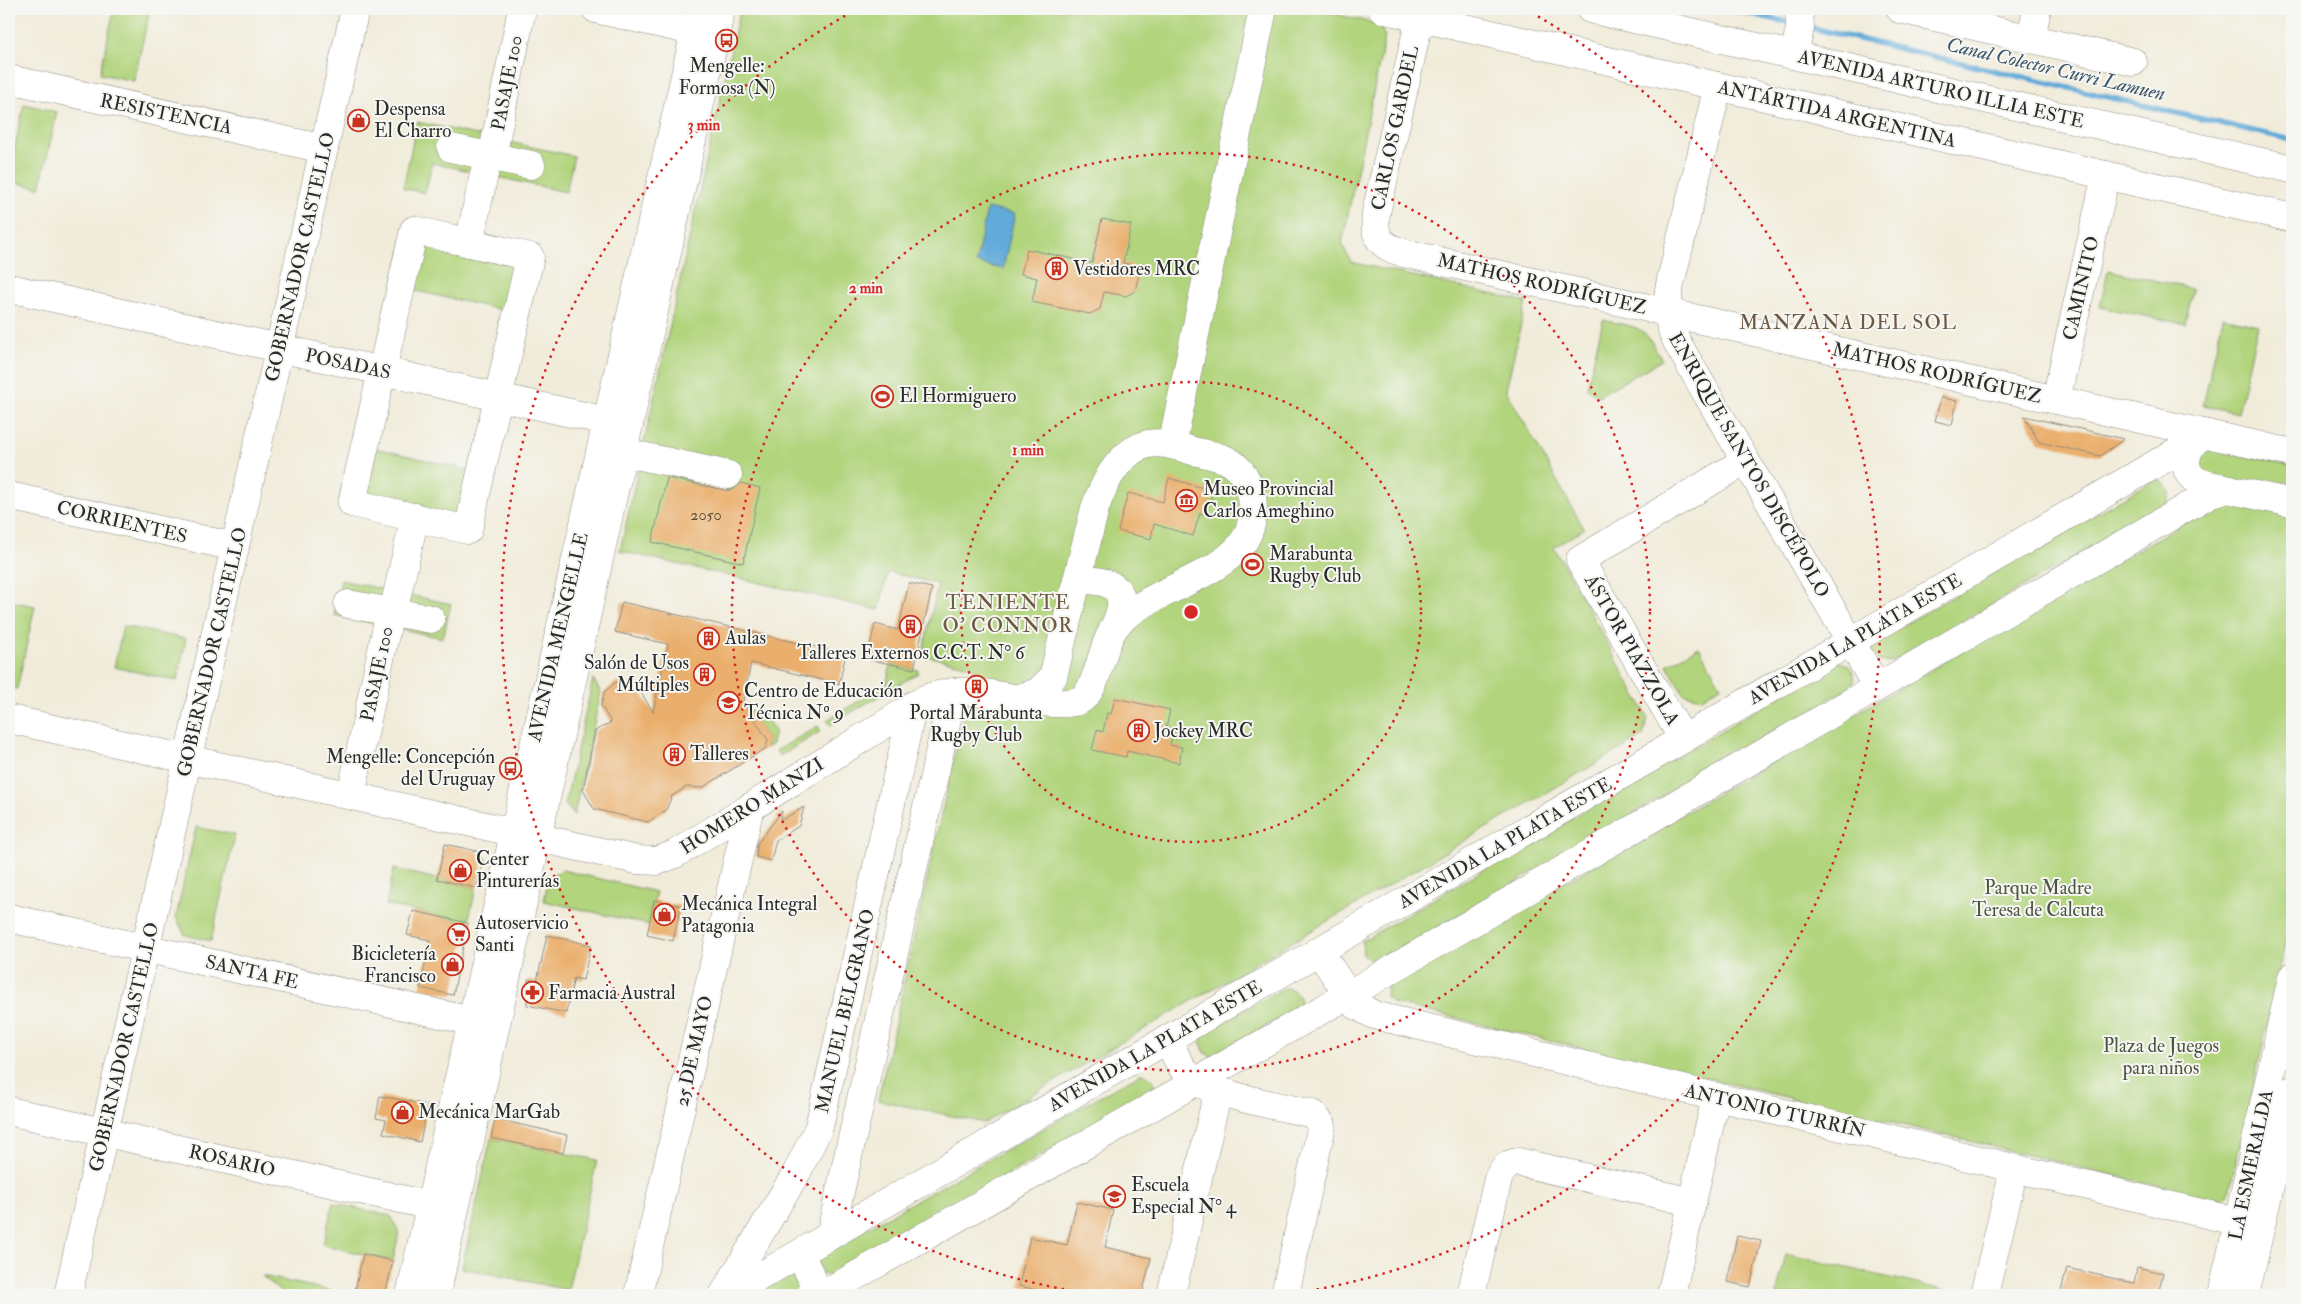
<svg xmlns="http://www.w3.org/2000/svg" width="2301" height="1304" viewBox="0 0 2301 1304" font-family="'IM FELL Double Pica',serif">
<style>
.green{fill:#b1d47c;stroke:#6e8054}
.water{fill:#62aad9;stroke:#466a82}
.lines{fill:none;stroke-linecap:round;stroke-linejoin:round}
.stream{stroke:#62aad9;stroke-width:5.5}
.building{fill:#eaaf6c}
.minor-casing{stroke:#8e8c82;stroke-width:29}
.major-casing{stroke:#8e8c82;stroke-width:29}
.minor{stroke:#fff;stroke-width:28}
.major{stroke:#fff;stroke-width:28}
.ring{fill:none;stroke:#d62828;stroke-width:2.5;stroke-dasharray:2.5 5}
.labels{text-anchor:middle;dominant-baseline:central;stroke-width:4;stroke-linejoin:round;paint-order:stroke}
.number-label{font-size:16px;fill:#5b4c3b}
.poi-label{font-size:19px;fill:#2b2b2b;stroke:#f6f6f2;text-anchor:start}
.street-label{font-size:19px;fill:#2b2b2b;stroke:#f6f6f2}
.park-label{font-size:19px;fill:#4c553f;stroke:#f6f6f2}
.water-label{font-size:20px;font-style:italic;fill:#3e5768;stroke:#f6f6f2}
.neighbourhood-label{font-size:20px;letter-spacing:1px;fill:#6e5942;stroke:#f6f6f2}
.centre{fill:#d62828;stroke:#f6f6f2;stroke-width:2.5}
.ring-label{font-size:15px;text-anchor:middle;font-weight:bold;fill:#d62828;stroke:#f6f6f2;stroke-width:4;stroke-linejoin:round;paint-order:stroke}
</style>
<rect width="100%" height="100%" fill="#f6f6f2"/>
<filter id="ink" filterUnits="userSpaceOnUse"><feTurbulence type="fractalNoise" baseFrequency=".02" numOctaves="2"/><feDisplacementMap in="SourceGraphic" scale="10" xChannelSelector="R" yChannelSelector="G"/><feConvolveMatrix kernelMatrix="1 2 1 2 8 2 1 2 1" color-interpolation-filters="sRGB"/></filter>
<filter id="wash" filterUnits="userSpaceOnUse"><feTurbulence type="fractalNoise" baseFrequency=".0096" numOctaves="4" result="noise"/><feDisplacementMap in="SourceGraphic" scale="20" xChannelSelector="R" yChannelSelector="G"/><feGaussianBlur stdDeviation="1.12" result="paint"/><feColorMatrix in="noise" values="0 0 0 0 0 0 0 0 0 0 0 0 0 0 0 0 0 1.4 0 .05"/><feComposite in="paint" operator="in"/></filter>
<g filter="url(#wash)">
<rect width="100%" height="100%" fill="#f1ecda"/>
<g class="green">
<path d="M114,9H150L134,81L100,74Z"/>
<path d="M740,9H1313L1378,24L1385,36L1342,244L1351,262L1526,302L1506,390L1584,529L1554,547L1648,717L1643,736L984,1123L878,1100L974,667L922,655L938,584L888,572L879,610L620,551Z"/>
<path d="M24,104L57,112L40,188L9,181V173Z"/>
<path d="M417,122L574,156L566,192L432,163L425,193L403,188Z"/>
<path d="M409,219L539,247L525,315L393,286Z"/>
<path d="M2108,270L2193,289L2185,324L2100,307Z"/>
<path d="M2223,317L2258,325L2238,413L2203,405Z"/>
<path d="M1603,320C1643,329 1642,324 1662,360L1598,396L1587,388Z"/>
<path d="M358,444L489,475L473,540L343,509Z"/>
<path d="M2209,448L2292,466V494L2202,473L2198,456Z"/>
<path d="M2154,480L2163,482L2169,490V499L2163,507L1893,661C1880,666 1869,656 1873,643Z"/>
<path d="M2226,502L2292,515V916L2229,1192L2223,1200H2216L1393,1003L1386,997L1387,986L2211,507Z"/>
<path d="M341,580L451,604L443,638L334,615Z"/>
<path d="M9,601L35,606L17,689L9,687Z"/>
<path d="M123,626L186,639L177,681L114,667Z"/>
<path d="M1699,647L1721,686L1702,698L1684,694L1667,665Z"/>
<path d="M1838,662C1849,663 1856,671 1854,682L1847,689L1382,960H1369L1363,954L1362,941Z"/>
<path d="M891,664L918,670V673L830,725L827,720L886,685Z"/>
<path d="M593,679L601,692L574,815L565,804Z"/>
<path d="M749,711L763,714L775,731L772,744L766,748L768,740Z"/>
<path d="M818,726L821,731L780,756L776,751Z"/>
<path d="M196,827L235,835L211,941L185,935L176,917Z"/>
<path d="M394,869L476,888L468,923L386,905Z"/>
<path d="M562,870L656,892L649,925L544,901L548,878Z"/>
<path d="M1284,988C1295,988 1302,996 1299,1007L1213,1057L1205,1053L1200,1041L1204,1033Z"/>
<path d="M1140,1074C1151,1074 1156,1081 1154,1091L830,1276L822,1273L818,1262L825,1252Z"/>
<path d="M491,1138L597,1160L568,1290L462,1268Z"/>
<path d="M333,1203L391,1216L399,1232L393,1261L323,1245Z"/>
<path d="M1786,1254L1965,1295H1776Z"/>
<path d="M788,1274L800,1278L799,1295H748Z"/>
<path d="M262,1276L350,1295H284Z"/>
</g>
<path class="water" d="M987,208L1015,214L1003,269L976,263Z"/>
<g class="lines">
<g class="stream">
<path d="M1727,9L1787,22"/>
<path d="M1812,28L2292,140"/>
</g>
</g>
<g id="blocks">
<g class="building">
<path d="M1102,219L1131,225L1123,263L1133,265L1139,275L1135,291L1126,296L1104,292L1100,309L1090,314L1032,302L1037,278L1021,274L1027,249L1092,263Z"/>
<path d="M1941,397L1957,401L1952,425L1935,421Z"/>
<path d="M2024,416L2124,439L2100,456L2039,442Z"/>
<path d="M667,478L725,490H733L741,483L760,488L743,563L652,542Z"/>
<path d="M1169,478L1213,491L1206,515L1200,513L1193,536L1154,524L1151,539L1118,531L1128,493L1163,502Z"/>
<path d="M909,583L932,588L914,669L867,659L875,624L898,630Z"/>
<path d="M622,602L846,654L839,684L751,663L743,702L768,740L766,748L702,788L686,787L672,796L666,810L648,822L594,809L583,790L595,731L611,722L601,706L604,692L616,682L637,686L653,712L668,644L615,632Z"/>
<path d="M1115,698L1170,710L1166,728L1174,730L1170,745L1182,747L1179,763L1127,751L1126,757L1092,750L1097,730L1103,732L1107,713L1111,714Z"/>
<path d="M804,807L799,826L776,840L771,861L756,857L757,844L782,811L780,821Z"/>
<path d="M445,844L477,851L483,861L476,888L437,879Z"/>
<path d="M654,900L681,906L673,941L647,935Z"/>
<path d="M413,911L468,923L453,995L420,988L430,940L407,935Z"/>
<path d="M547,935L591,945L583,980L574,978L566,1013L527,1005L528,979L537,981Z"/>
<path d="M380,1096L428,1105L420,1142L383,1133L386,1120L376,1118Z"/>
<path d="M495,1119L567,1135L563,1153L491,1138Z"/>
<path d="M1077,1202L1113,1210L1105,1247L1151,1258L1142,1295H1059L1019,1286L1030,1237L1067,1245Z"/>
<path d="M1737,1236L1761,1241L1750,1287L1727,1282Z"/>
<path d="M363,1254L393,1261L385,1295H354Z"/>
<path d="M2137,1267L2163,1273L2158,1295H2060L2067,1268L2134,1283Z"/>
</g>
</g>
</g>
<g filter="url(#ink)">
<use href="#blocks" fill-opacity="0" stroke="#8e8c82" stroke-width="1"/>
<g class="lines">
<defs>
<g id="minor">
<path d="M596,9L715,36"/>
<path d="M1382,9L2292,218"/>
<path d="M1900,9L2133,62"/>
<path d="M1420,17L1376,213C1373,239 1381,246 1404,253L2207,434"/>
<path d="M2031,38L2037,9"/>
<path d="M1794,55L1800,28L1799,9"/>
<path d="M9,79L324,149"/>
<path d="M1718,86L1671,280C1665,305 1667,323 1679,346L1877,687"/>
<path d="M451,148L531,165"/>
<path d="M492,157L522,9"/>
<path d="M414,230L530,257L468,530L352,503Z"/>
<path d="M469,243L488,156"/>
<path d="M9,288L629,426"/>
<path d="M2056,400L2106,175"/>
<path d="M1172,445L1263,9"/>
<path d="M623,452L728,475"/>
<path d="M9,496L235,547"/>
<path d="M1077,580C1115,579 1133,591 1113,629"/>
<path d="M348,604L431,619"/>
<path d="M393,612L415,517"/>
<path d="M9,719L637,860L657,861L675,854L927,698C943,693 959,690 975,692C999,694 1061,710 1080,700C1101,689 1099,638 1123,618C1155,591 1216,576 1241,545C1259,523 1257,481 1232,463C1222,456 1205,454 1193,451C1179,447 1163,441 1148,444C1119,451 1104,482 1095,508L1053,677L1038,692L1019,698"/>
<path d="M1683,739L1580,560L1745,461"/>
<path d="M351,795L390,612"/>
<path d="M9,918L494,1026"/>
<path d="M1319,951L1354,1004L1374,1015L2260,1227"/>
<path d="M1167,1040C1174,1051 1179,1066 1189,1076C1207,1094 1285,1107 1313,1114L1322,1125L1285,1295"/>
<path d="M9,1111L454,1211"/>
<path d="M830,1236L953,692"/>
<path d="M68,1295L355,9"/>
<path d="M638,1295L750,807"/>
<path d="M723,1295L797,1172L819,1127L913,705"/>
<path d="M1171,1295L1218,1091"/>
<path d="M1471,1295L1498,1179C1503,1168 1506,1164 1518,1162L1692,1202"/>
<path d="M1671,1295L1716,1097"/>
<path d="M1984,1295L2014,1169"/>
</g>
<g id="major">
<path d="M1590,9L2292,169"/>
<path d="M2195,441C2189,448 2186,454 2186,463C2187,485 2214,486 2231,489"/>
<path d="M800,1254L813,1281L812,1295"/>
<path d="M410,1295L700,9"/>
<path d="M436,1295L721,9"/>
<path d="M728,1295L2207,434L2292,453"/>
<path d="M822,1295L1346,996L2211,493L2227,489L2292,503"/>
<path d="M2222,1295L2292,977"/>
<path d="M2245,1295L2292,1090"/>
</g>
</defs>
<use href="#minor" class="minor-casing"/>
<use href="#major" class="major-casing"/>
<use href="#minor" class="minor"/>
<use href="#major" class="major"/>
</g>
</g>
<g class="ring">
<circle cx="1191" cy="612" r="230"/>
<circle cx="1191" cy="612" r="459"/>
<path d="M1101 1295A689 689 0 0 1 857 9M1525 9A689 689 0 0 1 1281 1295"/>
</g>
<defs>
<symbol id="bus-ring" viewBox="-11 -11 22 22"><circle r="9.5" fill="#f6f6f2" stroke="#c8321e" stroke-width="1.5"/><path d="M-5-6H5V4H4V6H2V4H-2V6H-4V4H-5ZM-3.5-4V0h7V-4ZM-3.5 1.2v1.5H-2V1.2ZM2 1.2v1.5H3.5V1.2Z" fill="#c8321e"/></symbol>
<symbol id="shop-ring" viewBox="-11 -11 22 22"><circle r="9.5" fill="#f6f6f2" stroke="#c8321e" stroke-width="1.5"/><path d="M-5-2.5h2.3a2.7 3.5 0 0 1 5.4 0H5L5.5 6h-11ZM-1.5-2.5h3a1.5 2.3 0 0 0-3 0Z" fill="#c8321e"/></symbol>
<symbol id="building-ring" viewBox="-11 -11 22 22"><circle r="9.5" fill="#f6f6f2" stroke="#c8321e" stroke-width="1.5"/><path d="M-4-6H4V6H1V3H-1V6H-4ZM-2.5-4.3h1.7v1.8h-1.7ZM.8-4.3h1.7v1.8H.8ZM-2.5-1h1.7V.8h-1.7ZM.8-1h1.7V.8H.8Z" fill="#c8321e"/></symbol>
<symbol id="stadium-ring" viewBox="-11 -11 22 22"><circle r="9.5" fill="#f6f6f2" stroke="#c8321e" stroke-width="1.5"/><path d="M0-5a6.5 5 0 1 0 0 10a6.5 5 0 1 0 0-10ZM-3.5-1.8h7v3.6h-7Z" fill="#c8321e"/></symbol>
<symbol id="museum-ring" viewBox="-11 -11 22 22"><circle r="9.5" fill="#f6f6f2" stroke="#c8321e" stroke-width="1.5"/><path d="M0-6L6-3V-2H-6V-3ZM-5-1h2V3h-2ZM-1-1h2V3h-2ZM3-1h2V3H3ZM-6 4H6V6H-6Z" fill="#c8321e"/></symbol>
<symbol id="school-ring" viewBox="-11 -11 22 22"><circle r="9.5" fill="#f6f6f2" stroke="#c8321e" stroke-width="1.5"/><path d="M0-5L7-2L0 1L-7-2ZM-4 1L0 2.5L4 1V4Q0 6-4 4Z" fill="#c8321e"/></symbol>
<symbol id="supermarket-ring" viewBox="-11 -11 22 22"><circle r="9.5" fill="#f6f6f2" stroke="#c8321e" stroke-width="1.5"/><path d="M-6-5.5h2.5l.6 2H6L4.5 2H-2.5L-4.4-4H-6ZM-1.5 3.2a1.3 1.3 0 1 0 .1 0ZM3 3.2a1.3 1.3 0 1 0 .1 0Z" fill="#c8321e"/></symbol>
<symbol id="pharmacy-ring" viewBox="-11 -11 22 22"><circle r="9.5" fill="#f6f6f2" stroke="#c8321e" stroke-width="1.5"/><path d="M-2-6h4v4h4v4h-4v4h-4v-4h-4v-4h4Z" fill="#c8321e"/></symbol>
</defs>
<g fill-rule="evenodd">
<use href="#bus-ring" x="714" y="28" width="25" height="25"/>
<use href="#shop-ring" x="346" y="108" width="25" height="25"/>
<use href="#building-ring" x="1044" y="256" width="25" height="25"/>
<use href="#stadium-ring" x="870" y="384" width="25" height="25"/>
<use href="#museum-ring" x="1174" y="488" width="25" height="25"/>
<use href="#stadium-ring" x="1240" y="552" width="25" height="25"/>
<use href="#building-ring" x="898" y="614" width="25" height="25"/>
<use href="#building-ring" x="696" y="626" width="25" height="25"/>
<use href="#building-ring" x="692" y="662" width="25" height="25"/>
<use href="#building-ring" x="964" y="674" width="25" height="25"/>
<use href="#school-ring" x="716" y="690" width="25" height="25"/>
<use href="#building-ring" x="1126" y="718" width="25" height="25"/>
<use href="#building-ring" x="662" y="742" width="25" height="25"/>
<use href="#bus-ring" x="498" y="756" width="25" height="25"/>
<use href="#shop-ring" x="448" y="858" width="25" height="25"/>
<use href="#shop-ring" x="652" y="902" width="25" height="25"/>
<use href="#supermarket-ring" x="446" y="922" width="25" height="25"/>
<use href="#shop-ring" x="440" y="952" width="25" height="25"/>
<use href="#pharmacy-ring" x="520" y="980" width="25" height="25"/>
<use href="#shop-ring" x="390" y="1100" width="25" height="25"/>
<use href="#school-ring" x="1102" y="1184" width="25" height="25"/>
</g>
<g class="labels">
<g class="number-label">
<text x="706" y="515">2050</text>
</g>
<g class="poi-label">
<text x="727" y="66" text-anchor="middle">Mengelle:<tspan x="727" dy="22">Formosa (N)</tspan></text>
<text x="374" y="109">Despensa<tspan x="374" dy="22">El Charro</tspan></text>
<text x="1073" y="269">Vestidores MRC</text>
<text x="899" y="396">El Hormiguero</text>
<text x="1203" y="489">Museo Provincial<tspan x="1203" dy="22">Carlos Ameghino</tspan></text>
<text x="1269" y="554">Marabunta<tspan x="1269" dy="22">Rugby Club</tspan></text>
<text x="725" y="638">Aulas</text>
<text x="911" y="653" text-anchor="middle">Talleres Externos C.C.T. N° 6</text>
<text x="689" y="663" text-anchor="end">Salón de Usos<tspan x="689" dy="22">Múltiples</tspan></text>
<text x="744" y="691">Centro de Educación<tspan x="744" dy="22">Técnica Nº 9</tspan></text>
<text x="976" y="713" text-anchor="middle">Portal Marabunta<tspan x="976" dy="22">Rugby Club</tspan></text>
<text x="1154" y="731">Jockey MRC</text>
<text x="690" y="754">Talleres</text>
<text x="495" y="757" text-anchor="end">Mengelle: Concepción<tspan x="495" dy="22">del Uruguay</tspan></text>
<text x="476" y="859">Center<tspan x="476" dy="22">Pinturerías</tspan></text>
<text x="681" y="904">Mecánica Integral<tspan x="681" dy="22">Patagonia</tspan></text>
<text x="475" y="923">Autoservicio<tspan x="475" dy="22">Santi</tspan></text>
<text x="436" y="954" text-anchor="end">Bicicletería<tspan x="436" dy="22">Francisco</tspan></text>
<text x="548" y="993">Farmacia Austral</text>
<text x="418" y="1112">Mecánica MarGab</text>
<text x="1131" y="1185">Escuela<tspan x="1131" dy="22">Especial N° 4</tspan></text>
</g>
<g class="street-label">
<text transform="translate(507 83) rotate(-79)">PASAJE 100</text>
<text transform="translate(1941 89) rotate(13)">AVENIDA ARTURO ILLIA ESTE</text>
<text transform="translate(166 114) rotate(12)">RESISTENCIA</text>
<text transform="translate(1837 114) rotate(13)">ANTÁRTIDA ARGENTINA</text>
<text transform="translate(1395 128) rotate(-78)">CARLOS GARDEL</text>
<text transform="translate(300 257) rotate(-77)">GOBERNADOR CASTELLO</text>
<text transform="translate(1542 284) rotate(13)">MATHOS RODRÍGUEZ</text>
<text transform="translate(2081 288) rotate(-77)">CAMINITO</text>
<text transform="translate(348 364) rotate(12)">POSADAS</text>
<text transform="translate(1937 373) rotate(13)">MATHOS RODRÍGUEZ</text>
<text transform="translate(1749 465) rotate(60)">ENRIQUE SANTOS DISCÉPOLO</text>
<text transform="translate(122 522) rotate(13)">CORRIENTES</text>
<text transform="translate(558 637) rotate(-77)">AVENIDA MENGELLE</text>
<text transform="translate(1855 639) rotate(-30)">AVENIDA LA PLATA ESTE</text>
<text transform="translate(1632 650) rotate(60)">ÁSTOR PIAZZOLA</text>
<text transform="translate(212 652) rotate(-77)">GOBERNADOR CASTELLO</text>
<text transform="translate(377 674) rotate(-78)">PASAJE 100</text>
<text transform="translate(752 806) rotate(-32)">HOMERO MANZI</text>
<text transform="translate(1505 843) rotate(-30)">AVENIDA LA PLATA ESTE</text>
<text transform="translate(252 972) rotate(13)">SANTA FE</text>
<text transform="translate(845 1011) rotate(-77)">MANUEL BELGRANO</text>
<text transform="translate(1155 1046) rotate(-30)">AVENIDA LA PLATA ESTE</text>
<text transform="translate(124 1047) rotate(-77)">GOBERNADOR CASTELLO</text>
<text transform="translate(694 1051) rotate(-77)">25 DE MAYO</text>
<text transform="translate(1775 1111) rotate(13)">ANTONIO TURRÍN</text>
<text transform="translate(232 1161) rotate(13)">ROSARIO</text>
<text transform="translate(2251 1165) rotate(-78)">LA ESMERALDA</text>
</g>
<g class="park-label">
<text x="2038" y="888">Parque Madre<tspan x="2038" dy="22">Teresa de Calcuta</tspan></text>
<text x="2161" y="1046">Plaza de Juegos<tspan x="2161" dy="22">para niños</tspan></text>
</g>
<g class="water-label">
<text transform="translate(2056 69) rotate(13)">Canal Colector Curri Lamuen</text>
</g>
<g class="neighbourhood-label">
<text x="1848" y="322">MANZANA DEL SOL</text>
<text x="1008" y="602">TENIENTE<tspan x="1008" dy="23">O' CONNOR</tspan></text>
</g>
</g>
<circle cx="1191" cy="612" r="8" class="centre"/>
<g class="ring-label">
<text x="704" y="130">3 min</text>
<text x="866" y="293">2 min</text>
<text x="1028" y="455">1 min</text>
</g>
<rect width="2301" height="1304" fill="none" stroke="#f6f6f2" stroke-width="30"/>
</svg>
